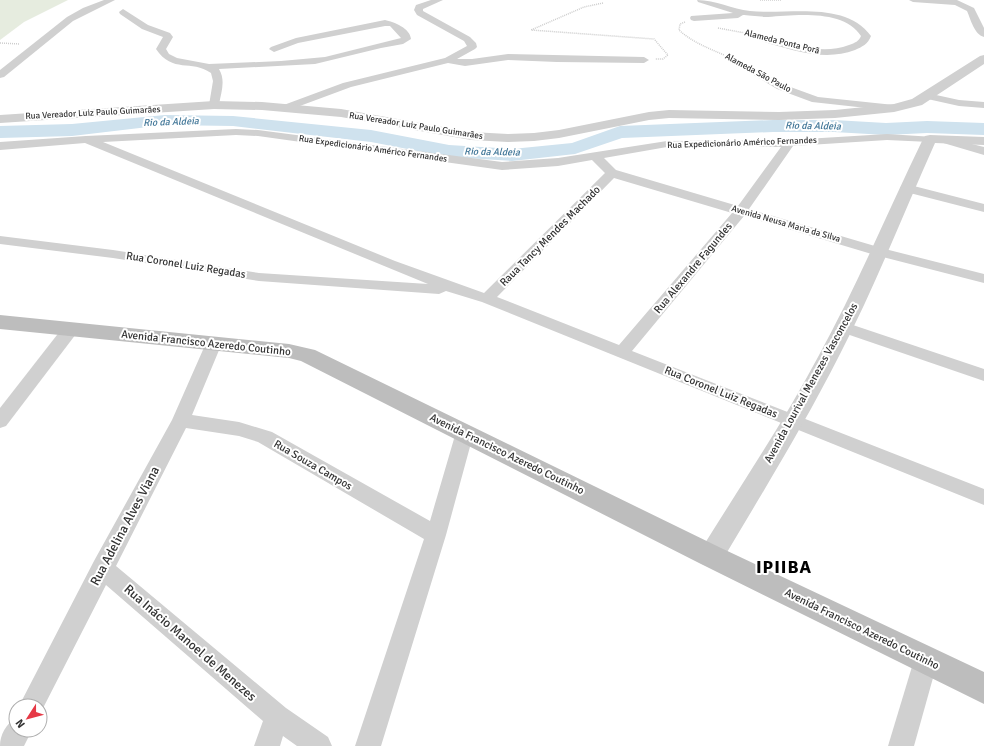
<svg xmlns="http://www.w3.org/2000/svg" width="984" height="746" viewBox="0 0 984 746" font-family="Signika,sans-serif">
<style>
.green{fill:#e6ecdf}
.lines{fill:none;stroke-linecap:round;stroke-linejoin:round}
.river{fill:#cfe2ee;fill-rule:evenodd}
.path{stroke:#cdcdcd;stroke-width:1.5;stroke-dasharray:1 1;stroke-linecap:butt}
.minor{fill:#d0d0d0;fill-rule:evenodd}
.tertiary{fill:#d0d0d0;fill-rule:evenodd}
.secondary{fill:#bdbdbd;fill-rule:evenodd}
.labels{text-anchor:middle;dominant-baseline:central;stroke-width:4;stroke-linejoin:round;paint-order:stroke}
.far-street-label{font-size:9px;fill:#333;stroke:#fff}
.far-water-label{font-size:10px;font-style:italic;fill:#3f7597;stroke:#fff}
.street-label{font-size:11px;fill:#333;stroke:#fff}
.near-street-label{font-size:13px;fill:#333;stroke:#fff}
.near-district-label{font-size:18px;font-weight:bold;letter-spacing:1px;fill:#000;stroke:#fff}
</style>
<rect width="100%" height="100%" fill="#fff"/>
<path class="green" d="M0,0H68L24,22L0,40Z"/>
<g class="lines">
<path class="river" d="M165,115L233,116L371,130L449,145L512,149L572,143L620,126L773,120H834L886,123L927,121L984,123V135L927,133L886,135L834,132H773L622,138L575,154L512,161L449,157L371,142L233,126L165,125L72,136L0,138V126L72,124Z"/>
<g class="path">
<path d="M760,0H782"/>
<path d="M603,3L584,7L531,30L654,39L668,55L663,59H655"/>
<path d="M685,22L680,24L679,30C692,42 708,48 724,55"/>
<path d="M718,28L745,33"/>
<path d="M0,43L20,44"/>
</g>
<g class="minor">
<path d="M104,0H115L73,21L4,77L0,78V70L67,17L83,8Z"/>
<path d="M431,0H443L423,9V11L470,37L476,43L477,47L475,49L457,59H472L508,54L644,57L649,60L644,63L557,62L508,60L465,66L448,63L351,87L289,110H281L280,108L281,106L343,83L445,58L467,46L464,41L417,15L414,10L416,5Z"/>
<path d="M697,0C716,0 732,9 750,11C788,15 845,0 871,36C868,44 862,47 855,50C821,63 784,47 751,38L749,36L754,33C784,41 818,57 849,45C855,43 859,41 861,36C844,9 795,15 768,17C762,17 746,15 743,15C741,16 740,17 738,18L694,21L691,20L690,18L691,16L733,13L698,2Z"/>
<path d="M909,0H957L974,8L984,28V37C974,34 971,20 967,11L955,5L913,2Z"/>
<path d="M123,9L148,25L170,33L173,37L166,49L169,54L177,58L209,64L281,61L325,57L401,38L390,26H385L298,43L274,52L269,49L271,47L296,38L385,20C394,22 410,28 411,39L403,44L381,48L315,64L219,69C226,81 221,92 219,105L214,108L209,105L213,81L211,73C191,59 173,74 156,49L163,37L142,29L120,14L119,12Z"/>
<path d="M733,56L785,85L818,97L894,105L899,108L894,111L812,102L777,89L730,61L728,59Z"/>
<path d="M927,93L959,100L984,102V108L959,106L923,98L922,96L923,94Z"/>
<path d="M236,129L258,130L502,162L558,158L667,141L789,140L887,134L934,137L936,139L934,141L930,142L887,140L793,146L749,209L885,249L984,274V283L875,255L744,216L632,351L984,489V505L482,302L446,291L439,294L259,281L113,258L0,244V236L113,250L259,273L428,284L85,143L0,150V142L86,136ZM236,135L258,136L502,170L558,166L592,160L605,173L484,293L395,261L103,142ZM667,147H781L738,206L616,170L604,158ZM614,178L732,213L619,345L497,297Z"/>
<path d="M944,137L984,147V155L940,142L938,140L940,138Z"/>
<path d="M906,184L984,204V212L902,191L900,188L902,185Z"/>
<path d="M844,322L984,369V381L838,331L836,327L838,323Z"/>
<path d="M70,325L76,326L78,330L76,334L6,426L0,428V408L64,326Z"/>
<path d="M214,338L220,339L222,343L192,415L239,422L272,432L430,521L456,432L459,427L465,425L471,427L474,432L446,535L381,746H355L424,539L258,442L239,436L186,428L116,566L286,708L328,737L332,746H297L283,736L280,746H254L263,721L106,585L40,714V706H19L94,561L172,420L206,343L208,339Z"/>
<path d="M926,649L934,652L938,660L914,746H888L914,660L918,652Z"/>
<path d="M16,719V730H32L24,746H0C0,735 6,723 16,719Z"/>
</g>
<g class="tertiary">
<path d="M984,55V64L922,105L894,112L835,118L779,120L669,118L649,120L559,138L534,141L508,142L471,140L341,117L262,110L214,109L0,123V115L214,101L262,102L341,109L471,132L508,134L534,133L559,130L649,112L669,110L779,112L835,110L894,104L912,99L980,56Z"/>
<path d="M930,135L984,137V145L935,143C903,214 875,287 839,356C803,427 761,495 720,564L711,567L702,564L698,556L702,548C741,485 783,423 818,357C857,286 888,211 923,139L925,136Z"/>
</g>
<path class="secondary" d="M0,315L289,344L315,350L721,548L984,672V704L701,564L301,361L289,358L0,329Z"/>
</g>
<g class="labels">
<g class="far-street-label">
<text transform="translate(782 42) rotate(14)">Alameda Ponta Porã</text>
<text transform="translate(758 73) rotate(28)">Alameda São Paulo</text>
<text transform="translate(93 113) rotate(-3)">Rua Vereador Luiz Paulo Guimarães</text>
<text transform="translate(416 126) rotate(9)">Rua Vereador Luiz Paulo Guimarães</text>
<text transform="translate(742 143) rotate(-2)">Rua Expedicionário Américo Fernandes</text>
<text transform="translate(373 149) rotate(8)">Rua Expedicionário Américo Fernandes</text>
<text transform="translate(786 224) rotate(16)">Avenida Neusa Maria da Silva</text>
</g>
<g class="far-water-label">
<text transform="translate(171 122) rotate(-2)">Rio da Aldeia</text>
<text transform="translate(813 126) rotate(1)">Rio da Aldeia</text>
<text transform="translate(492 152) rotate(1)">Rio da Aldeia</text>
</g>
<g class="street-label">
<text transform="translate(550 236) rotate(-45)">Raua Tancy Mendes Machado</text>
<text transform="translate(186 265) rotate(9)">Rua Coronel Luiz Regadas</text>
<text transform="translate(693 268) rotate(-50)">Rua Alexandre Fagundes</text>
<text transform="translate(206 343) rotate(6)">Avenida Francisco Azeredo Coutinho</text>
<text transform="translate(811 383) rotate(-61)">Avenida Lourival Menezes Vasconcelos</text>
<text transform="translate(721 392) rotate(22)">Rua Coronel Luiz Regadas</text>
<text transform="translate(507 454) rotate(26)">Avenida Francisco Azeredo Coutinho</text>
<text transform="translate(313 465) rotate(30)">Rua Souza Campos</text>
<text transform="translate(862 629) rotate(26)">Avenida Francisco Azeredo Coutinho</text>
</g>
<g class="near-street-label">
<text transform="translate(125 526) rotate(-62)">Rua Adelina Alves Viana</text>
<text transform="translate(190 643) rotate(41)">Rua Inácio Manoel de Menezes</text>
</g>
<g class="near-district-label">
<text x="784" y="567">IPIIBA</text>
</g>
</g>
<g transform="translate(28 718) rotate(234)"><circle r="19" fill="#ffffff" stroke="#adadad"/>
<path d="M0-3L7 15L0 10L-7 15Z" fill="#e63946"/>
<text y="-6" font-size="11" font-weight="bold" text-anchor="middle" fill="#333333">N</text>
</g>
</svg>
